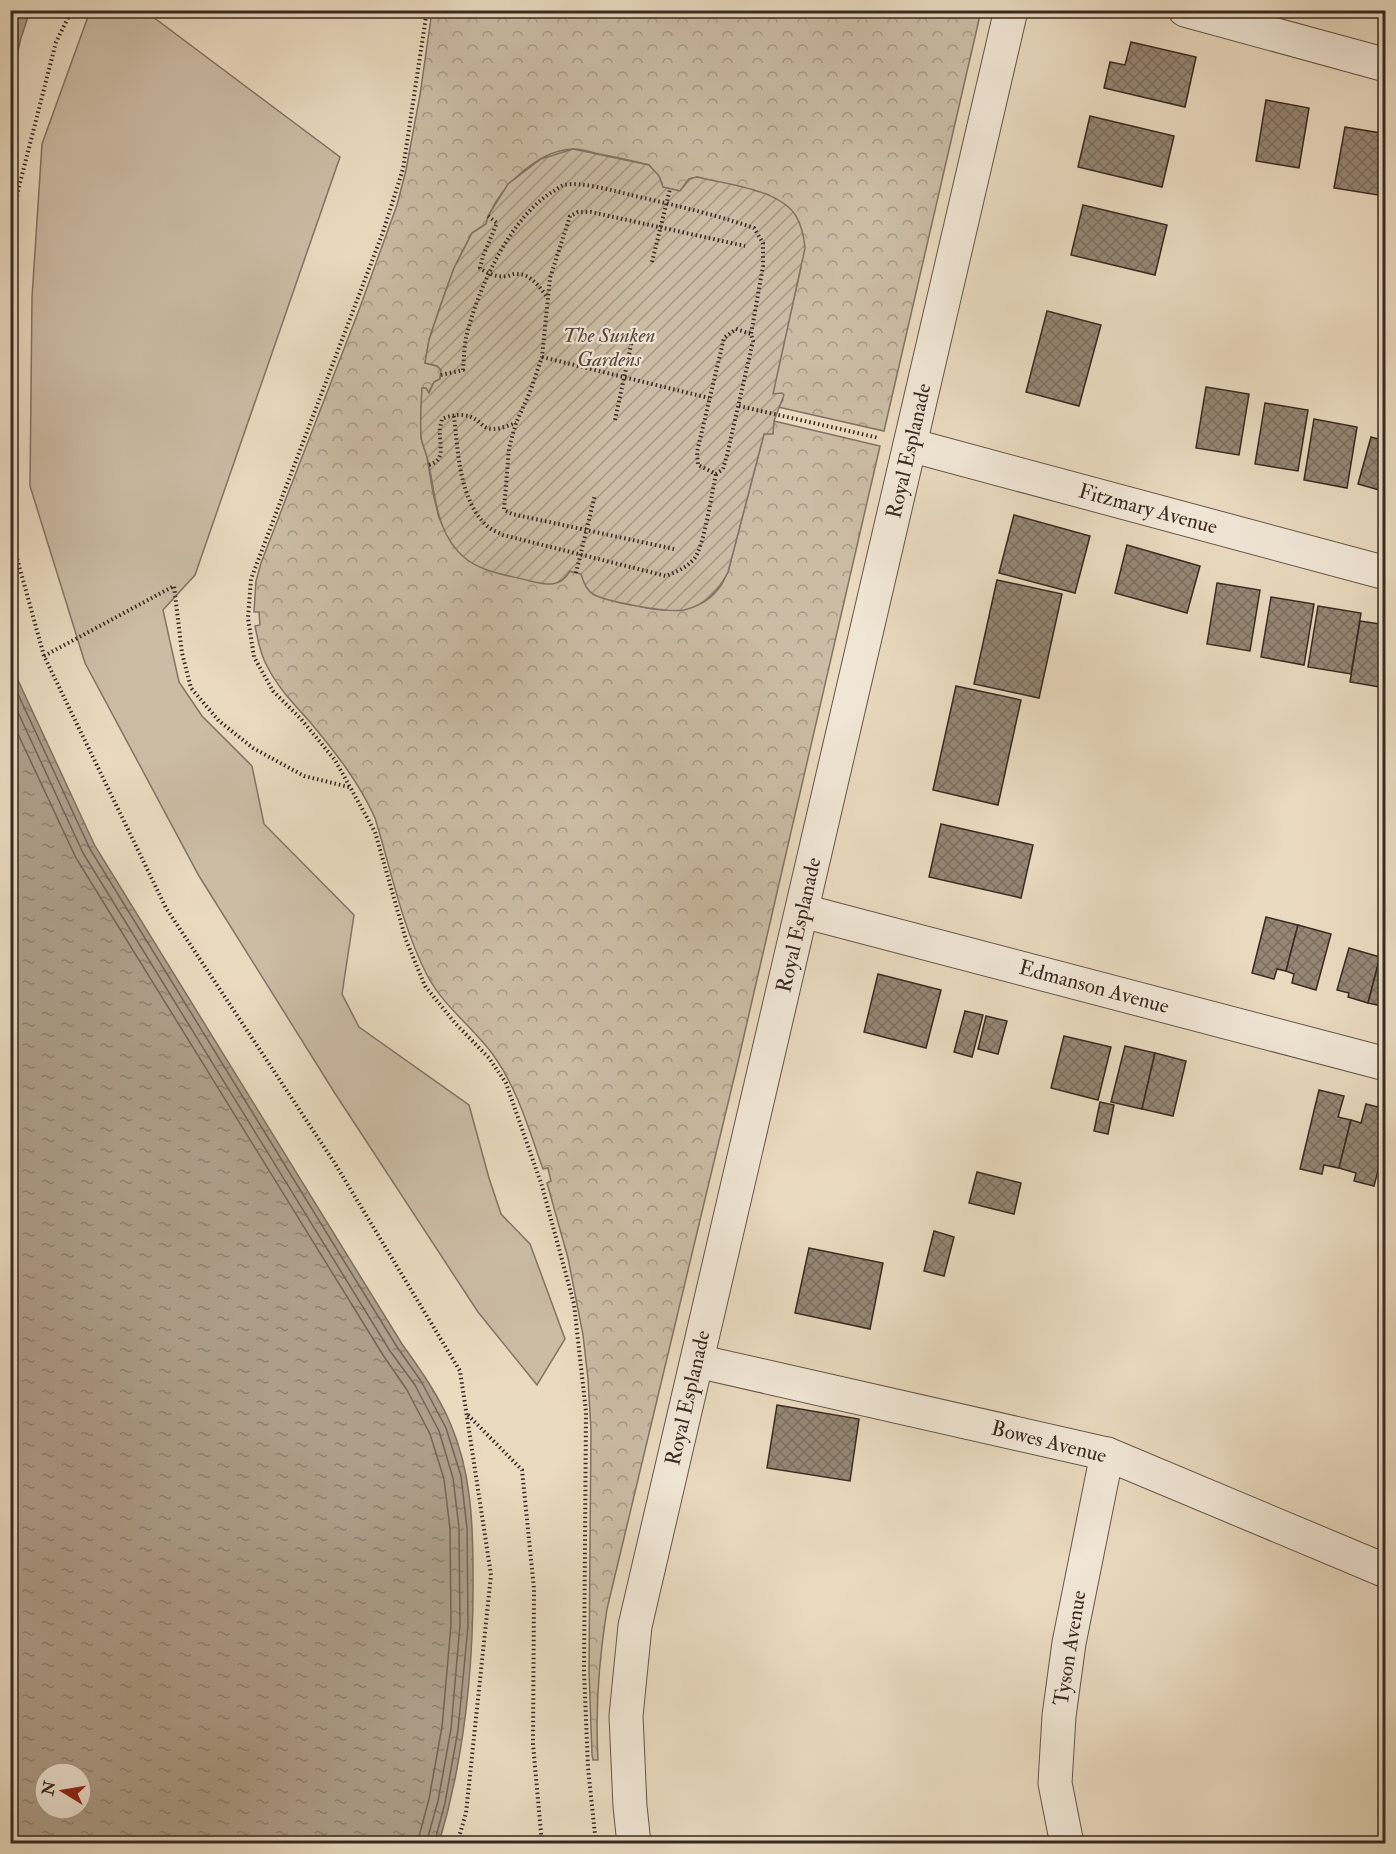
<svg xmlns="http://www.w3.org/2000/svg" width="1396" height="1854" viewBox="0 0 1396 1854" font-family="'IM FELL Double Pica',serif">
<style>
.grass{fill:#ccbca5;stroke:#837364;stroke-width:1.5}
.park{fill:url(#park-crowns);stroke:#837364;stroke-width:1.5}
.garden{fill:url(#garden-furrows);stroke:#837364;stroke-width:1.5}
.water{fill:url(#water-ripples);stroke:#807060;stroke-width:1.5;fill-rule:evenodd}
.lines{fill:none;stroke-linecap:round;stroke-linejoin:round}
.shore{stroke:#746456;stroke-width:1.5}
.building{fill:url(#building-cross-hatch);stroke:#3a2a22;stroke-width:1.5}
.minor-casing{stroke:#66564a;stroke-width:35}
.path{stroke:#3a2a22;stroke-width:4;stroke-dasharray:1.5 3;stroke-linecap:butt}
.minor{stroke:#f1e7d6;stroke-width:33}
.labels{text-anchor:middle;dominant-baseline:central;stroke-width:4.5;stroke-linejoin:round;paint-order:stroke}
.park-label{font-size:21px;font-style:italic;fill:#57473c;stroke:#f1e7d6}
.street-label{font-size:21px;fill:#3a2a22;stroke:#f1e7d6}
</style>
<defs>
<pattern id="park-crowns" width="20" height="18" patternUnits="userSpaceOnUse" patternTransform="scale(1.5)"><rect width="20" height="18" fill="#ccbca5"/><path d="M2 6a3 3 0 1 1 6 0M12 15a3 3 0 1 1 6 0" fill="none" stroke="#a79986"/></pattern>
<pattern id="garden-furrows" width="10" height="10" patternUnits="userSpaceOnUse" patternTransform="scale(1.5)"><rect width="10" height="10" fill="#ccbca5"/><path d="M-1 1l2-2M0 10L10 0M9 11l2-2" fill="none" stroke="#a79986"/></pattern>
<pattern id="water-ripples" width="26" height="14" patternUnits="userSpaceOnUse" patternTransform="scale(1.5)"><rect width="26" height="14" fill="#ae9e8a"/><path d="M2 4q2-2 4 0t4 0M15 11q2-2 4 0t4 0" fill="none" stroke="#8f8170"/></pattern>
<pattern id="building-cross-hatch" width="8" height="8" patternUnits="userSpaceOnUse" patternTransform="scale(1.5)"><rect width="8" height="8" fill="#968674"/><path d="M0 0l8 8M0 8l8-8" fill="none" stroke="#7b6e5f"/></pattern>
</defs>
<rect width="100%" height="100%" fill="#eadac0"/>
<filter id="stains"><feTurbulence type="fractalNoise" baseFrequency=".00333" numOctaves="4"/><feColorMatrix values="0 0 0 0 .2 0 0 0 0 .09 0 0 0 0 .02 0 0 0 .5 -.17"/></filter>
<radialGradient id="worn" r=".72"><stop offset=".6" stop-color="#630" stop-opacity="0"/><stop offset="1" stop-color="#630" stop-opacity=".3"/></radialGradient>
<path class="grass" d="M90,11H145L340,157L195,575L163,610L179,682L202,716L252,766L264,824L354,915L342,994L359,1027L469,1105L489,1178L501,1214L530,1244L565,1339L537,1385L478,1312L336,1095L199,876L85,663L30,486L32,297L42,144Z"/>
<path class="park" d="M432,11H981L884,431L778,407L783,400L772,395L801,267L769,195L697,177L689,179L680,191L662,187V183L649,165C633,161 616,157 599,154C591,152 581,148 572,149C536,151 495,191 486,224L472,233L454,268L440,307L429,340L425,363L437,366L441,370L440,379L434,382L428,393L422,389L421,438L427,457L433,493L439,518L454,545L581,574L588,589L594,594C633,604 689,628 719,588C723,584 725,577 728,572L764,434L773,433L774,421L880,446L740,1053L607,1609C599,1659 595,1709 598,1760H593L592,1755L589,1670L591,1430L588,1379L583,1335L568,1258L547,1183L551,1181L548,1168L543,1169C529,1130 518,1090 494,1056C473,1027 443,1006 427,975C402,926 391,870 375,818C359,782 335,752 310,722C294,704 278,688 267,666C260,654 258,640 255,626L260,625L259,612H254L256,581L261,563L359,310L397,205L406,170L420,95Z"/>
<path class="garden" d="M573,149L649,165L659,176L663,187L680,191L689,179L697,177C726,184 779,189 796,216C802,226 804,237 805,248L773,394L782,393L784,395L774,421L773,434H764L728,572C718,591 706,605 684,610C669,613 606,602 593,594C586,590 583,581 581,574L570,571C560,588 548,585 530,581C509,575 483,573 465,558C434,532 436,492 427,457C425,449 421,442 421,435C420,419 421,404 422,388H426L429,393L434,382L440,379L441,370L437,366L425,363L429,340L440,307L454,268L472,233L486,224L488,216L508,184L541,159Z"/>
<g class="water">
<path d="M11,10L30,11L21,38L11,80Z"/>
<path d="M10,663L95,846L402,1344C420,1369 439,1396 451,1425C471,1472 473,1523 473,1573C474,1664 465,1756 439,1843H11ZM45,1773H81V1809H45Z"/>
</g>
<g class="lines">
<g class="shore">
<path d="M10,677L90,849L397,1347L421,1381L446,1428L461,1476L467,1528L468,1626L458,1730L445,1803L434,1844"/>
<path d="M10,695L83,853L390,1351L415,1385L439,1431L453,1478L459,1528L460,1625L451,1729L438,1801L426,1844"/>
<path d="M10,717L76,858L383,1355L407,1390L430,1434L444,1479L450,1529L451,1625L442,1727L429,1799L417,1844"/>
</g>
</g>
<g class="building">
<path d="M1131,42L1196,57L1185,107L1104,88L1110,62L1125,65Z"/>
<path d="M1266,100L1309,108L1299,168L1256,161Z"/>
<path d="M1090,116L1174,136L1162,187L1078,167Z"/>
<path d="M1345,127L1386,134V148L1378,195L1334,188Z"/>
<path d="M1083,205L1167,225L1155,275L1071,255Z"/>
<path d="M1047,311L1101,325L1079,406L1026,392Z"/>
<path d="M1206,387L1249,394L1239,455L1196,448Z"/>
<path d="M1265,403L1308,410L1298,471L1255,464Z"/>
<path d="M1314,419L1357,427L1347,488L1304,480Z"/>
<path d="M1371,437L1386,441V492L1358,484Z"/>
<path d="M1014,515L1090,536L1075,593L999,573Z"/>
<path d="M1127,545L1200,566L1187,613L1115,593Z"/>
<path d="M997,580L1062,594L1039,698L974,684Z"/>
<path d="M1217,583L1260,590L1250,651L1207,644Z"/>
<path d="M1271,597L1314,604L1304,665L1261,657Z"/>
<path d="M1318,606L1361,613L1351,674L1308,667Z"/>
<path d="M1360,621L1386,625V688L1350,682Z"/>
<path d="M956,686L1021,700L998,805L933,790Z"/>
<path d="M941,824L1033,845L1021,898L929,877Z"/>
<path d="M1266,917L1298,925L1286,971L1277,969L1274,979L1252,973Z"/>
<path d="M1298,925L1331,934L1316,990L1292,983L1294,974L1286,971Z"/>
<path d="M1349,948L1380,957L1368,1003L1348,997L1349,993L1337,990Z"/>
<path d="M1380,957L1386,958V1007L1368,1003Z"/>
<path d="M878,974L941,990L926,1048L864,1032Z"/>
<path d="M965,1011L983,1015L972,1057L954,1052Z"/>
<path d="M986,1016L1007,1021L998,1054L978,1049Z"/>
<path d="M1064,1036L1111,1047L1098,1100L1051,1088Z"/>
<path d="M1125,1046L1155,1053L1142,1109L1111,1102Z"/>
<path d="M1155,1053L1186,1061L1173,1116L1142,1109Z"/>
<path d="M1319,1090L1344,1096L1338,1117L1351,1120L1339,1168L1324,1165L1322,1174L1300,1169Z"/>
<path d="M1100,1102L1114,1105L1108,1134L1094,1131Z"/>
<path d="M1366,1104L1386,1109V1140L1374,1186L1354,1181L1356,1173L1339,1168L1351,1120L1361,1123Z"/>
<path d="M977,1172L1021,1183L1014,1214L969,1203Z"/>
<path d="M934,1231L954,1237L944,1276L924,1271Z"/>
<path d="M809,1248L883,1263L870,1329L795,1313Z"/>
<path d="M777,1405L859,1419L850,1481L767,1468Z"/>
</g>
<g class="lines">
<defs>
<g id="minor">
<path d="M1185,10L1386,65"/>
<path d="M910,445L1386,573"/>
<path d="M803,911L1386,1064"/>
<path d="M697,1361L1107,1454L1386,1571"/>
<path d="M634,1844L630,1806L626,1716L635,1626L1011,10"/>
<path d="M1067,1844L1055,1783L1059,1716L1069,1643L1107,1454"/>
</g>
</defs>
<use href="#minor" class="minor-casing"/>
<g class="path">
<path d="M427,10L403,169L383,232L251,579L248,618L254,657L273,691L301,719L335,760L375,832L406,940L425,986L455,1023L489,1058L506,1083L542,1186L574,1304L586,1412L584,1671L588,1768L596,1844"/>
<path d="M488,216L497,223L483,256L480,268C488,274 498,278 508,276C511,275 514,273 518,274C531,274 541,289 548,298"/>
<path d="M10,222L56,42L72,10"/>
<path d="M652,262L670,189"/>
<path d="M736,329L751,334L753,341L727,455L723,469L716,474L698,465L697,452L724,338Z"/>
<path d="M542,357L709,398"/>
<path d="M441,375L463,370C464,359 464,348 466,338C477,290 510,218 552,192C556,190 560,186 564,185C579,181 615,191 631,195C673,205 714,214 754,228L763,243V266L751,334"/>
<path d="M739,406L879,438"/>
<path d="M454,416C458,451 459,500 487,526C491,530 498,532 503,535L666,576C676,572 686,568 694,559C704,547 712,492 716,474"/>
<path d="M615,420L633,336"/>
<path d="M429,465C445,460 440,448 440,435C439,429 441,424 442,419C453,414 465,413 475,419C479,421 482,426 487,428C496,431 507,426 516,423"/>
<path d="M10,533L44,656L166,908L334,1162L460,1371L491,1575L466,1813L457,1844"/>
<path d="M674,549L512,514L504,510L509,448L516,423L530,392L542,357L550,278L570,216L578,212H591L745,246"/>
<path d="M576,573L595,495"/>
<path d="M44,656L174,586L182,653L191,688L219,721L253,748L304,776L349,787"/>
<path d="M468,1415L522,1470L534,1589L533,1744L542,1844"/>
</g>
<use href="#minor" class="minor"/>
</g>
<g class="labels">
<g class="park-label">
<text x="609" y="335">The Sunken<tspan x="609" dy="24">Gardens</tspan></text>
</g>
<g class="street-label">
<text transform="translate(909 451) rotate(-77)">Royal Esplanade</text>
<text transform="translate(1148 509) rotate(15)">Fitzmary Avenue</text>
<text transform="translate(799 925) rotate(-77)">Royal Esplanade</text>
<text transform="translate(1094 987) rotate(15)">Edmanson Avenue</text>
<text transform="translate(688 1398) rotate(-77)">Royal Esplanade</text>
<text transform="translate(1049 1442) rotate(14)">Bowes Avenue</text>
<text transform="translate(1070 1648) rotate(-81)">Tyson Avenue</text>
</g>
</g>
<rect width="1396" height="1854" fill="none" stroke="#eadac0" stroke-width="36"/>
<rect x="12" y="12" width="1372" height="1830" fill="none" stroke="#3a2a22" stroke-width="3"/>
<rect x="18" y="18" width="1360" height="1818" fill="none" stroke="#3a2a22" stroke-width="1.5"/>
<g transform="translate(63 1791) rotate(281)"><circle r="28" fill="#f1e7d6" stroke="#a89b8e" stroke-width="1.5"/>
<path d="M0-4.5L10 22L0 15L-10 22Z" fill="#8f2418"/>
<text y="-9" font-size="16" font-weight="bold" text-anchor="middle" fill="#3a2a22">N</text>
</g>
<rect width="100%" height="100%" filter="url(#stains)"/>
<rect width="100%" height="100%" fill="url(#worn)"/>
</svg>
